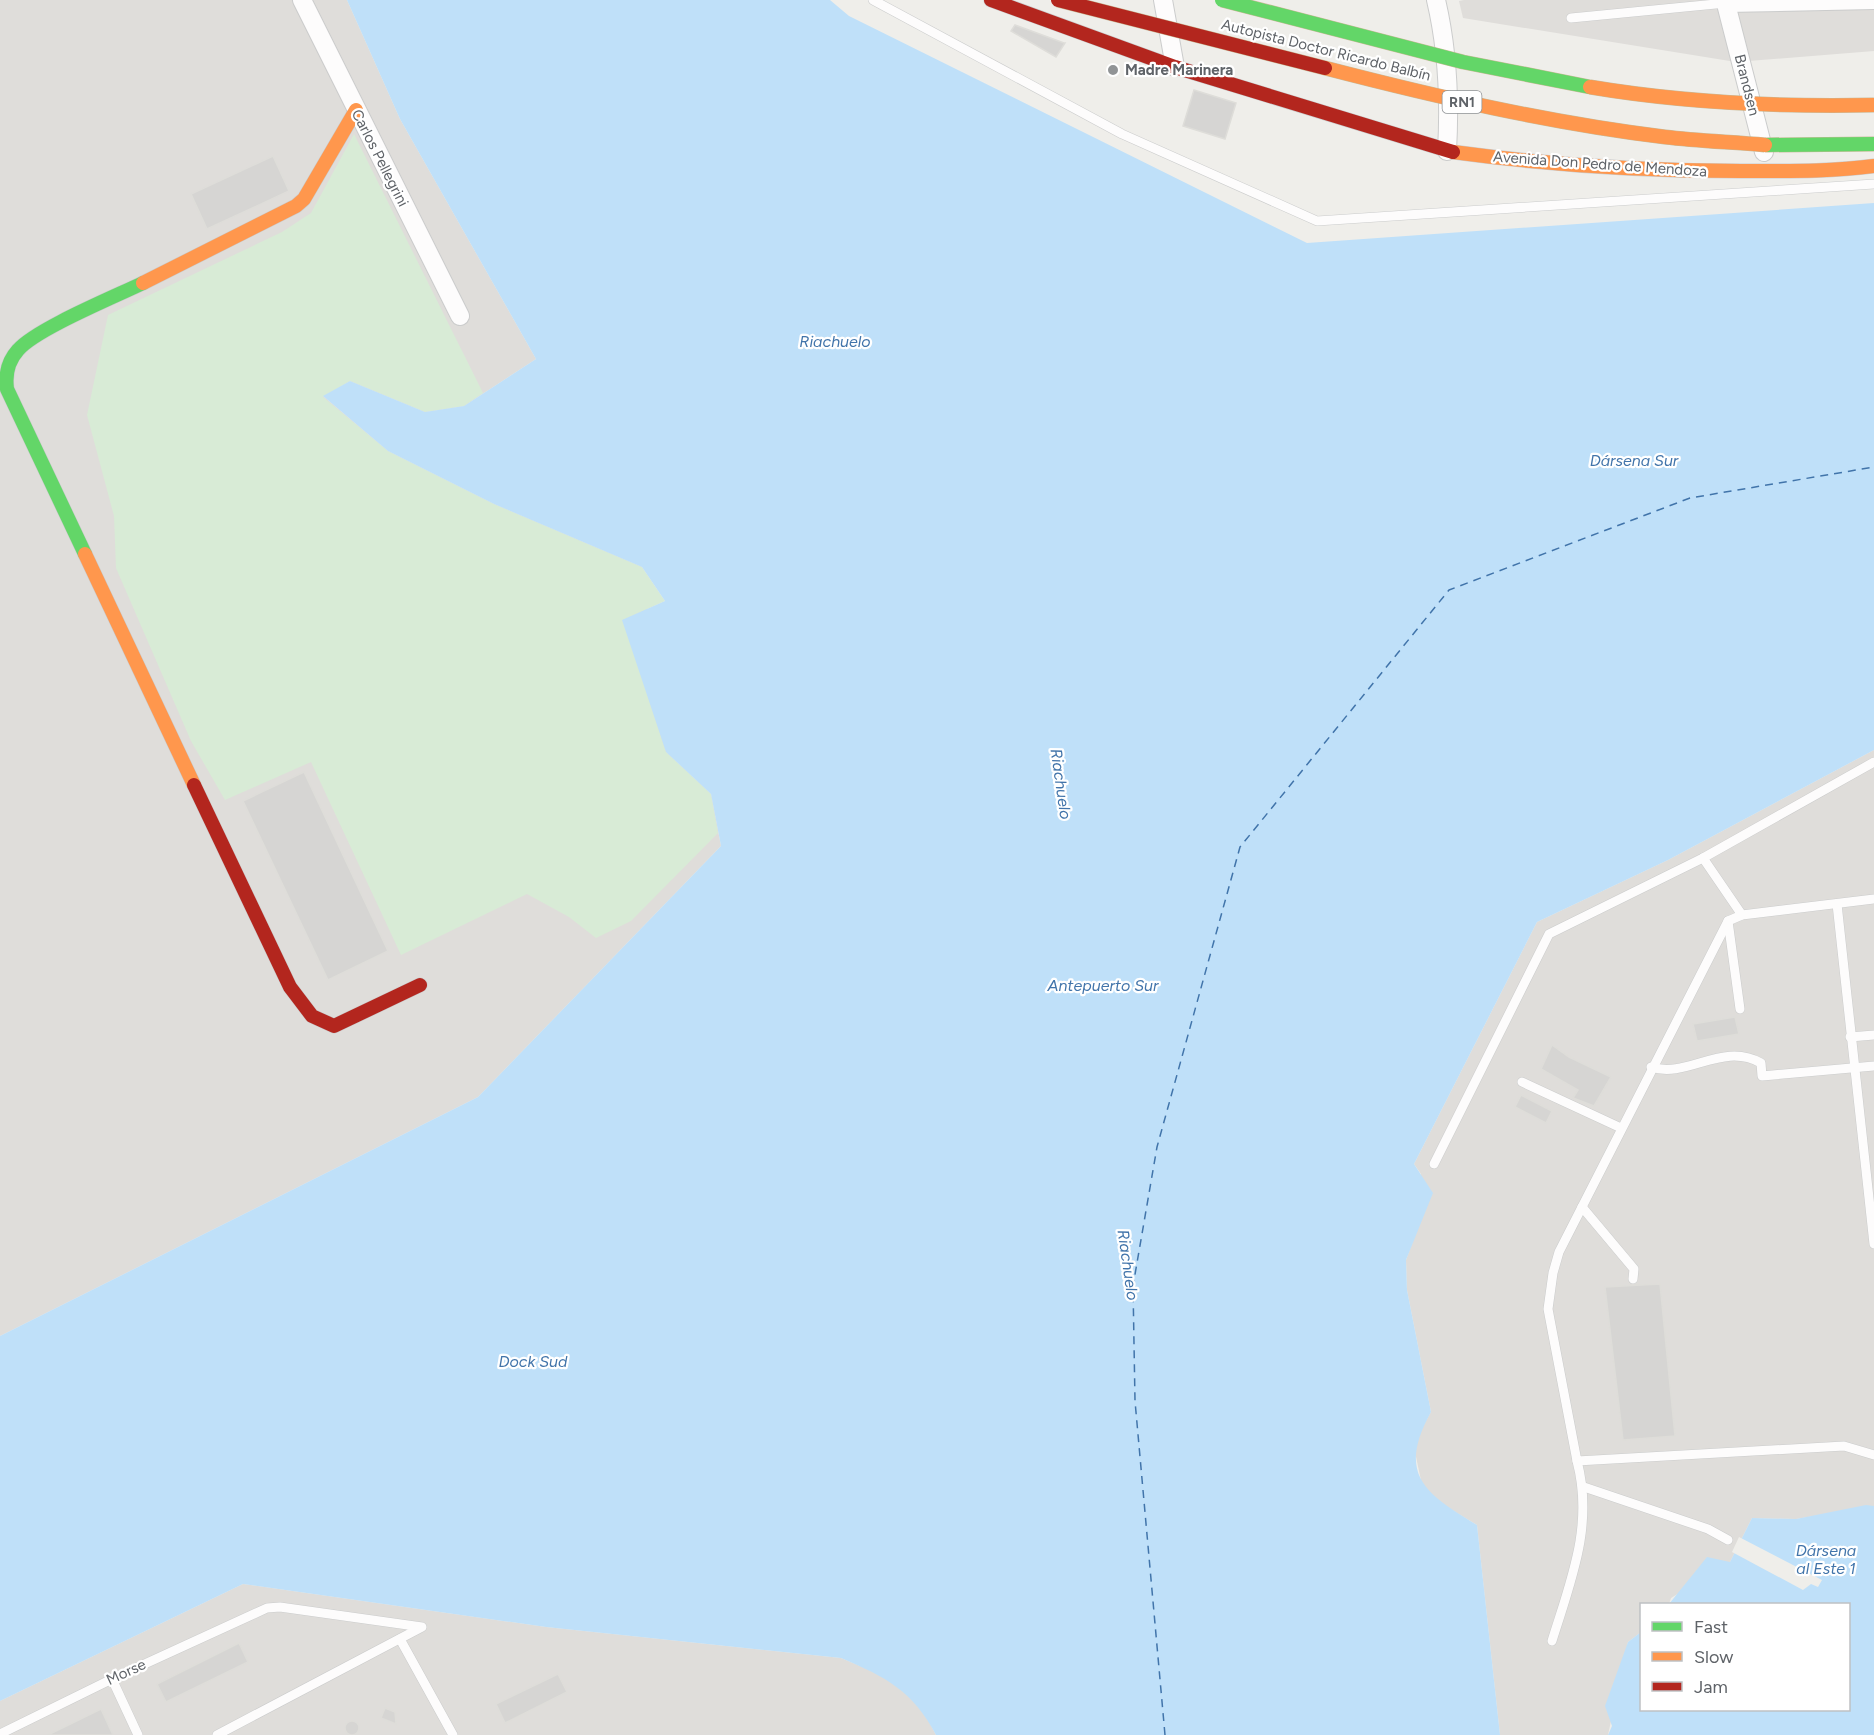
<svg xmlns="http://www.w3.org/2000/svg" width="1874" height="1735" viewBox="0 0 1874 1735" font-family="Figtree,sans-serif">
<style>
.industrial{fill:#dfddda}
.green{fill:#d8ebd6}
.water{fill:#bfe0f9}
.pier{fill:#efeeea}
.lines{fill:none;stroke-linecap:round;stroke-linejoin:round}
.ferry{stroke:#4174aa;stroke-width:1.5;stroke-dasharray:8 6;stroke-linecap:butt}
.building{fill:#d6d5d3;stroke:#deddd9;stroke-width:1.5}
.lane-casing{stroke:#cbcccc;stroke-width:10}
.street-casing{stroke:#cbcccc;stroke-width:20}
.fast-casing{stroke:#cacacb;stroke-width:15}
.slow-casing{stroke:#cacacb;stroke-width:15}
.jam-casing{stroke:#cacacb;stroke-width:15}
.lane{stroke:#fdfcfc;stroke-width:9}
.street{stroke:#fdfcfc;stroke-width:18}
.fast{stroke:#63d668;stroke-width:14}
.slow{stroke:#ff974d;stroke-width:14}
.jam{stroke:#b3261e;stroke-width:14}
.fast-bridge-casing{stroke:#c8b996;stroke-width:15;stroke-linecap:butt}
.slow-bridge-casing{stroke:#c8b996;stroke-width:15;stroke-linecap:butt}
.jam-bridge-casing{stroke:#c8b996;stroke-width:15;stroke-linecap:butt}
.fast-bridge{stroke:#63d668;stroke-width:14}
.slow-bridge{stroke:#ff974d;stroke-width:14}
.jam-bridge{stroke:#b3261e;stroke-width:14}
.poi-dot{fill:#919496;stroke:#fff;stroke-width:2}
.labels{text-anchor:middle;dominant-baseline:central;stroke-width:4.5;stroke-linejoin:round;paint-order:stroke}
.shield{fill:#fff;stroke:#8f9295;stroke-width:1.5}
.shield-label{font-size:14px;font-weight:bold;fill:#5f6368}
.street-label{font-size:15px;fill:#5f6368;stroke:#fff}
.poi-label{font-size:15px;font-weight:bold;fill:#5f6368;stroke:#fff;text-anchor:start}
.water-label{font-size:16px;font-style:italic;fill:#4174aa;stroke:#fff}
</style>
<rect width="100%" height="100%" fill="#efeeea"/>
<g class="industrial">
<path d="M0,0H347L400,119L536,359L464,406L425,412L350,381L323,396L388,451L494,504L642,567L666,752L711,794L721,846L478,1097L0,1336Z"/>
<path d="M1464,0H1874V51L1736,62L1463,18L1459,1Z"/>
<path d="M1874,750V1506L1796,1519L1752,1518L1730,1562L1671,1598L1669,1604H1642L1641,1632L1628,1642L1608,1735H1500L1477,1525L1437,1501L1422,1485L1415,1452L1419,1433L1431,1412L1407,1290L1406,1260L1413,1241L1421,1174L1414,1164L1537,922L1668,860Z"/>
<path d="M243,1584L546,1627L841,1658L877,1673L909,1694L926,1716L936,1735H0V1701Z"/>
</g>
<path class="green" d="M354,134L483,393L464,406L425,412L350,381L323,397L388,451L494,504L642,567L665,601L623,620L666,752L711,794L718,833L631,921L596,938L569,917L527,894L401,955L311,762L225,800L191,741L116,568L114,516L87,415L108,315L282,232L311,213Z"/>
<g class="water">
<path d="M347,0H830L849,16L1307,243L1874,203V750L1668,860L1537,922L1414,1164L1433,1193L1406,1260L1407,1290L1431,1412C1396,1475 1426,1494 1477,1525L1500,1735H936C913,1691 886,1677 841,1658L546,1627L243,1584L0,1701V1336L478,1097L721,846L711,794L666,752L622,620L665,601L642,567L494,504L388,451L323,396L350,381L425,412L464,406L536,359L400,119Z"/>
<path d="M1866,1505L1874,1506V1735H1608L1612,1726L1605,1706L1628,1642L1641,1632L1642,1710H1848V1604H1669L1707,1557L1730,1562L1752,1518L1796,1519Z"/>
</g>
<path class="pier" d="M1739,1537L1822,1580L1818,1587L1811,1584L1803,1590L1732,1552Z"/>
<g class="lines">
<path class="ferry" d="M1165,1735L1135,1401L1133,1286L1157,1147L1240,847L1449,590L1690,498L1874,467"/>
</g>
<g class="building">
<path d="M1015,25L1064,43H1065L1056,57L1011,31Z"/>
<path d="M1194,90L1236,103L1225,139L1183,126Z"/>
<path d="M273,156L289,191L207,229L191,194Z"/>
<path d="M304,772L388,951L328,980L243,801Z"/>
<path d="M1735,1017L1739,1034L1697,1041L1693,1024Z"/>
<path d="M1552,1045L1569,1057L1611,1077L1594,1106L1573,1098L1578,1090L1541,1069Z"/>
<path d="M1521,1095L1552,1111L1546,1123L1515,1107Z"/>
<path d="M1660,1284L1675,1436L1623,1440L1605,1287Z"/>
<path d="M239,1643L248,1662L166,1702L157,1684Z"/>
<path d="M558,1674L567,1692L505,1723L496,1704Z"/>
<path d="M385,1708L395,1712L396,1724L381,1718Z"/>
<path d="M101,1709L113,1735H48Z"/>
<circle cx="352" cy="1728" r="7"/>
</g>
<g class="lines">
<defs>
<g id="lane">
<path d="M873,0L1122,134L1317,221L1874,184"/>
<path d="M1571,18L1726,3"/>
<path d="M1703,858L1874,762"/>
<path d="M1874,899L1742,915L1728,921L1559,1252L1553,1273L1548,1309L1577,1461L1844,1446L1874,1455"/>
<path d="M1837,904L1874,1244"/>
<path d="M1728,921L1740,1009"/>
<path d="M1850,1037L1874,1035"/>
<path d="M1651,1067C1688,1079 1722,1041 1761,1063L1762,1076L1874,1066"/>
<path d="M1522,1082L1621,1128"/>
<path d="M1434,1164L1549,934L1703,858L1742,915"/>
<path d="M1582,1207L1634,1269L1633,1279"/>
<path d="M1584,1487L1708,1529L1728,1540"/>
<path d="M400,1639L453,1735"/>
<path d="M1552,1641C1571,1580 1594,1525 1577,1461"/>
<path d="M112,1679L138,1735"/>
<path d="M0,1734L112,1679L267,1608L280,1607L422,1627L217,1735"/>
</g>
<g id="street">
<path d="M302,0L460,316"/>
<path d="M1163,0L1175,67"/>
<path d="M1436,0C1448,51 1450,99 1447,151"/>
<path d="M1725,0L1764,152"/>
<path d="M1726,3L1874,0"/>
</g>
<path id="fast" d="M85,554L7,389C5,374 8,361 18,350C36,329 114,297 143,283"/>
<g id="slow">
<path d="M1453,152C1549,165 1644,171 1741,171C1786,171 1830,172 1874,166"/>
<path d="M143,283L296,206L304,199L356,110"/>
<path d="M85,554L194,785"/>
</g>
<g id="jam">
<path d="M991,0L1175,67L1453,152"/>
<path d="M194,785L290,987L312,1016L334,1026L420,985"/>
</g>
</defs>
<use href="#lane" class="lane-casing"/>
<use href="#street" class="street-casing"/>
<use href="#fast" class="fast-casing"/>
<use href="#slow" class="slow-casing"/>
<use href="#jam" class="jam-casing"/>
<use href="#lane" class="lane"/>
<use href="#street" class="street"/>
<use href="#fast" class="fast"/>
<use href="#slow" class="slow"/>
<use href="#jam" class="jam"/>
<defs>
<g id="fast-bridge">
<path d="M1222,0L1463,62L1590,87"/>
<path d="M1765,145L1874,144"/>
</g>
<g id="slow-bridge">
<path d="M1325,68C1437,97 1550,123 1665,137C1698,141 1732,142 1765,145"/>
<path d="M1590,87C1685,103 1778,107 1874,105"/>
</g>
<path id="jam-bridge" d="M1058,0L1325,68"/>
</defs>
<use href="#fast-bridge" class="fast-bridge-casing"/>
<use href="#slow-bridge" class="slow-bridge-casing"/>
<use href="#jam-bridge" class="jam-bridge-casing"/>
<use href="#fast-bridge" class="fast-bridge"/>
<use href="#slow-bridge" class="slow-bridge"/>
<use href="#jam-bridge" class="jam-bridge"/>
</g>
<circle class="poi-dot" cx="1113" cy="70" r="6"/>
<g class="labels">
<rect class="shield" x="1442.5" y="91" width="39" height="22" rx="4.5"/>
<g class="shield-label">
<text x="1462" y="102">RN1</text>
</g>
<g class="street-label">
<text transform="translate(1326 50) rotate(14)">Autopista Doctor Ricardo Balbín</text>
<text transform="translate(1747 85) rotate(76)">Brandsen</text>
<text transform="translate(380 158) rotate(63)">Carlos Pellegrini</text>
<text transform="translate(1600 164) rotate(4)">Avenida Don Pedro de Mendoza</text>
<text transform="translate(126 1672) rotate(-25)">Morse</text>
</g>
<g class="poi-label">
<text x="1125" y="70">Madre Marinera</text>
</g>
<g class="water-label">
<text x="835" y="341">Riachuelo</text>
<text x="1634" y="460">Dársena Sur</text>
<text transform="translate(1061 784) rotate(82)">Riachuelo</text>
<text x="1103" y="985">Antepuerto Sur</text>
<text transform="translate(1128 1265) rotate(82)">Riachuelo</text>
<text x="533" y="1361">Dock Sud</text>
<text x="1826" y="1550">Dársena<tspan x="1826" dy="18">al Este 1</tspan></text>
</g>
</g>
<rect x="1640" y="1603" width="210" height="108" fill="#ffffff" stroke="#bfc1c3" stroke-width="1.5"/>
<rect x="1652" y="1622" width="30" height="9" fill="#63d668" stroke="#bfc1c3" stroke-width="1.5"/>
<text x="1694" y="1633" font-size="18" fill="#5f6368">Fast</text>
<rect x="1652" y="1652" width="30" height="9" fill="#ff974d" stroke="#bfc1c3" stroke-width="1.5"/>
<text x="1694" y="1663" font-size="18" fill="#5f6368">Slow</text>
<rect x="1652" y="1682" width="30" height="9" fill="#b3261e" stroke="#bfc1c3" stroke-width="1.5"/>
<text x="1694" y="1693" font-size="18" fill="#5f6368">Jam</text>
</svg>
